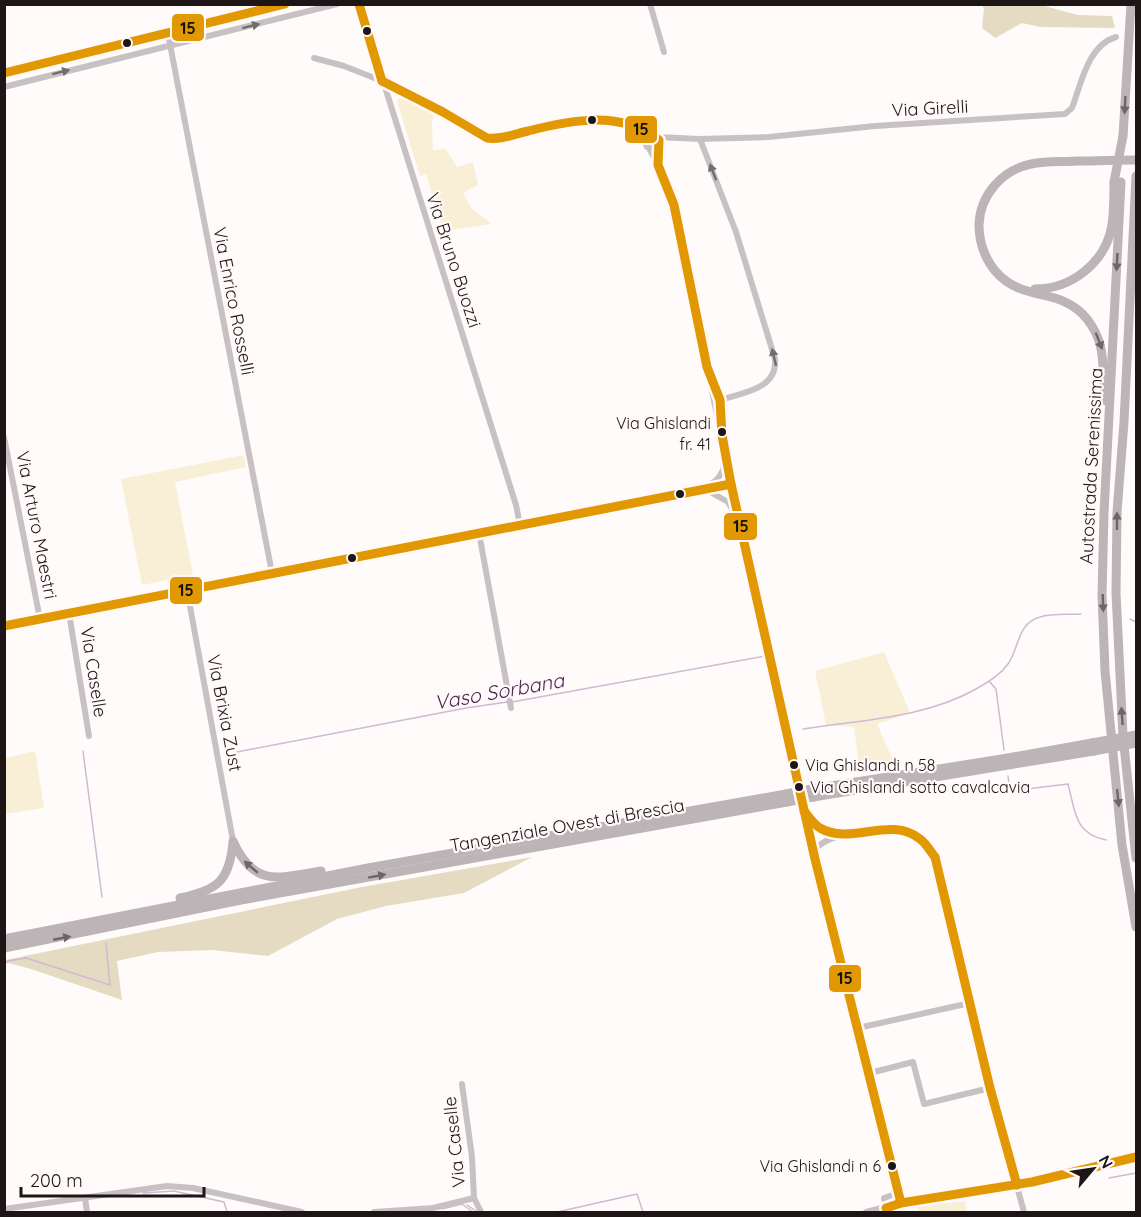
<svg xmlns="http://www.w3.org/2000/svg" width="1141" height="1217" viewBox="0 0 1141 1217" font-family="Quicksand,sans-serif">
<style>
.green{fill:#f9efd6}
.forest{fill:#e5dbc2}
.lines{fill:none;stroke-linecap:round;stroke-linejoin:round}
.stream{stroke:#cfb9d3;stroke-width:1.5}
.minor{stroke:#c8c1c4;stroke-width:6}
.highway{stroke:#bcb4b6;stroke-width:9}
.highway-bridge{stroke:#bcb4b6;stroke-width:9}
.bus-1-casing{stroke:#fffaf9;stroke-width:14}
.bus-1{stroke:#e19802;stroke-width:9}
.oneway{fill:#736c6d}
.oneway2{fill:#6d6566}
.bus-dot{fill:#1e1616;stroke:#fffaf9;stroke-width:2}
.labels{text-anchor:middle;dominant-baseline:central;stroke-width:4.5;stroke-linejoin:round;paint-order:stroke}
.bus-label{font-size:16px;fill:#1e1616;stroke:#fffaf9;text-anchor:end}
.street-label{font-size:18px;fill:#1e1616;stroke:#fffaf9}
.water-label{font-size:20px;font-style:italic;fill:#4d2656;stroke:#fffaf9}
.line-badge{stroke:#fffaf9;stroke-width:2}
.pale-badge-label{font-size:16px;text-anchor:middle;font-weight:bold;fill:#111}
</style>
<rect width="100%" height="100%" fill="#fefbfa"/>
<g class="green">
<path d="M401,96L435,115L432,121L433,150L446,149L457,167L473,162L478,185L463,193L471,208L492,224L443,231L426,174L420,176L397,101Z"/>
<path d="M244,455L246,467L175,482L193,575L142,585L121,479Z"/>
<path d="M884,652L910,713L877,724L896,767L860,773L854,727L826,725L815,671Z"/>
<path d="M35,751L44,808L5,814V758Z"/>
<path d="M965,1201L967,1212H919L917,1206Z"/>
</g>
<g class="forest">
<path d="M1037,4L1078,15L1112,16L1115,28L1040,27L1022,23L995,38L982,28L984,9L982,5Z"/>
<path d="M532,857L464,893L386,906L337,919L268,956L212,950L158,952L117,961L122,1000L31,969L5,962V960L362,887Z"/>
</g>
<g class="lines">
<g class="stream">
<path d="M1130,619L1136,622"/>
<path d="M989,681L996,689L1004,750"/>
<path d="M512,702L765,656"/>
<path d="M803,729C860,720 925,718 976,689C987,683 1001,674 1008,664C1019,649 1017,623 1040,617C1052,613 1068,615 1081,614"/>
<path d="M83,751L102,897"/>
<path d="M237,752L466,708L507,702"/>
<path d="M1008,776L1010,791L1068,784C1075,810 1074,834 1106,840"/>
<path d="M4,965L8,961L26,958L110,985L106,943"/>
<path d="M4,988V990"/>
<path d="M1109,1178L1136,1173"/>
<path d="M143,1193L174,1191L224,1202L227,1212"/>
<path d="M467,1205L476,1211"/>
<path d="M442,1209L462,1204L473,1212"/>
<path d="M10,1212H17"/>
<path d="M421,1212L428,1211"/>
<path d="M557,1212L637,1194L643,1212"/>
</g>
<g class="minor">
<path d="M359,4L516,505L520,525"/>
<path d="M650,4L664,52"/>
<path d="M168,34L272,573"/>
<path d="M314,58L344,66L382,81L443,112L487,138H503L536,129L593,119L622,121L657,137L659,143L658,161"/>
<path d="M4,73L287,4"/>
<path d="M4,87L337,4"/>
<path d="M651,135L647,137L645,143L647,147L652,149"/>
<path d="M657,137L700,139L769,137L875,126L1065,114L1072,108C1081,84 1088,45 1116,37"/>
<path d="M700,139L736,232L775,359C778,389 742,393 720,400L712,392"/>
<path d="M649,148L658,165L674,205L731,484L798,786"/>
<path d="M4,437L40,619"/>
<path d="M709,485C719,480 723,473 725,463"/>
<path d="M705,489L728,502L735,514"/>
<path d="M479,533L511,708"/>
<path d="M187,590L233,841"/>
<path d="M69,613L89,736"/>
<path d="M4,626L731,484"/>
<path d="M802,804L825,902L870,1073L901,1203"/>
<path d="M807,817L817,828L835,836"/>
<path d="M814,850C827,837 839,836 857,833C894,827 923,823 938,866L990,1088L1024,1212"/>
<path d="M858,1028L970,1003"/>
<path d="M870,1073L913,1062L924,1104L990,1088"/>
<path d="M462,1084L472,1157L474,1198L481,1212"/>
<path d="M85,1198L87,1212"/>
<path d="M886,1208L884,1198L898,1193"/>
<path d="M4,1209L167,1186L193,1188L302,1212"/>
<path d="M374,1212L433,1208L474,1198"/>
<path d="M866,1212L901,1203L1032,1182L1136,1157"/>
</g>
<g class="highway">
<path d="M1123,136L1131,4"/>
<path d="M1136,176L1124,422L1117,512L1116,593L1123,736L1136,858"/>
<path d="M1121,182L1104,513L1102,595L1105,671L1122,845L1136,927"/>
<path d="M1035,289C1072,289 1106,262 1112,225C1114,211 1114,196 1114,182"/>
<path d="M1106,401C1100,370 1109,347 1087,319C1064,290 1032,300 1006,281C988,268 979,246 979,225C980,195 1002,170 1031,164C1046,161 1062,162 1077,161C1097,161 1117,160 1136,160"/>
<path d="M812,789L1002,759L1092,743"/>
<path d="M813,797L1094,751"/>
<path d="M233,841C254,888 278,878 321,871"/>
<path d="M180,898C217,890 229,882 233,843"/>
<path d="M4,939L368,868L786,794"/>
<path d="M4,948L241,900L787,802"/>
</g>
<g class="highway-bridge">
<path d="M1114,182L1123,136"/>
<path d="M1092,743L1136,735"/>
<path d="M1094,751L1136,743"/>
<path d="M786,794L812,789"/>
<path d="M787,802L813,797"/>
</g>
<defs>
<g id="bus-1">
<path d="M359,4L382,81"/>
<path d="M4,73L285,4"/>
<path d="M382,81L443,112L487,138C501,140 515,134 528,131C571,120 621,110 659,140L658,165L674,205L707,367L720,400L722,435L731,484L815,859L901,1203"/>
<path d="M4,626L731,484"/>
<path d="M804,811C809,817 814,825 820,828C851,846 890,815 920,839C926,843 930,851 935,857L990,1088L1017,1185"/>
<path d="M886,1208L901,1203L1032,1182L1136,1157"/>
</g>
</defs>
<use href="#bus-1" class="bus-1-casing"/>
<use href="#bus-1" class="bus-1"/>
</g>
<defs><path id="oneway-solid" d="M-6-.8H1V-3.2L6.5 0L1 3.2V.8H-6Z" transform="scale(1.5)"/></defs>
<g class="oneway">
<use href="#oneway-solid" transform="translate(251 26) rotate(-14)"/>
<use href="#oneway-solid" transform="translate(61 72) rotate(-14)"/>
<use href="#oneway-solid" transform="translate(713 172) rotate(-111)"/>
<use href="#oneway-solid" transform="translate(774 357) rotate(-103)"/>
</g>
<g class="oneway2">
<use href="#oneway-solid" transform="translate(1125 105) rotate(93)"/>
<use href="#oneway-solid" transform="translate(1117 262) rotate(93)"/>
<use href="#oneway-solid" transform="translate(1099 341) rotate(68)"/>
<use href="#oneway-solid" transform="translate(1117 521) rotate(-90)"/>
<use href="#oneway-solid" transform="translate(1103 603) rotate(88)"/>
<use href="#oneway-solid" transform="translate(1122 716) rotate(-94)"/>
<use href="#oneway-solid" transform="translate(1118 798) rotate(84)"/>
<use href="#oneway-solid" transform="translate(251 867) rotate(-139)"/>
<use href="#oneway-solid" transform="translate(377 876) rotate(-10)"/>
<use href="#oneway-solid" transform="translate(62 938) rotate(-11)"/>
</g>
<g class="bus-dot">
<circle cx="367" cy="31" r="5"/>
<circle cx="127" cy="43" r="5"/>
<circle cx="592" cy="120" r="5"/>
<circle cx="722" cy="432" r="5"/>
<circle cx="680" cy="494" r="5"/>
<circle cx="352" cy="558" r="5"/>
<circle cx="794" cy="765" r="5"/>
<circle cx="799" cy="787" r="5"/>
<circle cx="892" cy="1166" r="5"/>
</g>
<g class="labels">
<g class="bus-label">
<text x="711" y="423">Via Ghislandi<tspan x="711" dy="21">fr. 41</tspan></text>
<text x="805" y="765" text-anchor="start">Via Ghislandi n 58</text>
<text x="810" y="787" text-anchor="start">Via Ghislandi sotto cavalcavia</text>
<text x="881" y="1166">Via Ghislandi n 6</text>
</g>
<g class="street-label">
<text transform="translate(930 108) rotate(-3)">Via Girelli</text>
<text transform="translate(454 260) rotate(72)">Via Bruno Buozzi</text>
<text transform="translate(234 301) rotate(79)">Via Enrico Rosselli</text>
<text transform="translate(1091 466) rotate(-87)">Autostrada Serenissima</text>
<text transform="translate(37 525) rotate(79)">Via Arturo Maestri</text>
<text transform="translate(94 672) rotate(81)">Via Caselle</text>
<text transform="translate(225 713) rotate(79)">Via Brixia Zust</text>
<text transform="translate(567 825) rotate(-10)">Tangenziale Ovest di Brescia</text>
<text transform="translate(454 1142) rotate(-96)">Via Caselle</text>
</g>
<g class="water-label">
<text transform="translate(499 691) rotate(-10)">Vaso Sorbana</text>
</g>
</g>
<g class="line-badge">
<rect x="171" y="13" width="34" height="29" rx="6" fill="#e19802"/>
<rect x="624" y="115" width="34" height="29" rx="6" fill="#e19802"/>
<rect x="723" y="512" width="35" height="29" rx="6" fill="#e19802"/>
<rect x="169" y="576" width="34" height="29" rx="6" fill="#e19802"/>
<rect x="828" y="964" width="34" height="29" rx="6" fill="#e19802"/>
</g>
<g class="pale-badge-label">
<text x="188" y="34">15</text>
<text x="641" y="135">15</text>
<text x="741" y="532">15</text>
<text x="186" y="596">15</text>
<text x="845" y="984">15</text>
</g>
<rect width="1141" height="1217" fill="none" stroke="#1e1616" stroke-width="12"/>
<g transform="translate(1093 1169) rotate(61)" stroke="#fffaf9" stroke-width="4.5" paint-order="stroke">
<path d="M0-4.5L10 22L0 15L-10 22Z" fill="#1e1616"/>
<text y="-9" font-size="16" font-weight="bold" text-anchor="middle" fill="#1e1616">N</text>
</g>
<path d="M21 1187v9h183v-9" fill="none" stroke="#1e1616" stroke-width="3"/>
<text x="30" y="1187" font-size="18" fill="#1e1616" stroke="#fffaf9" stroke-width="4.5" paint-order="stroke">200 m</text>
</svg>
